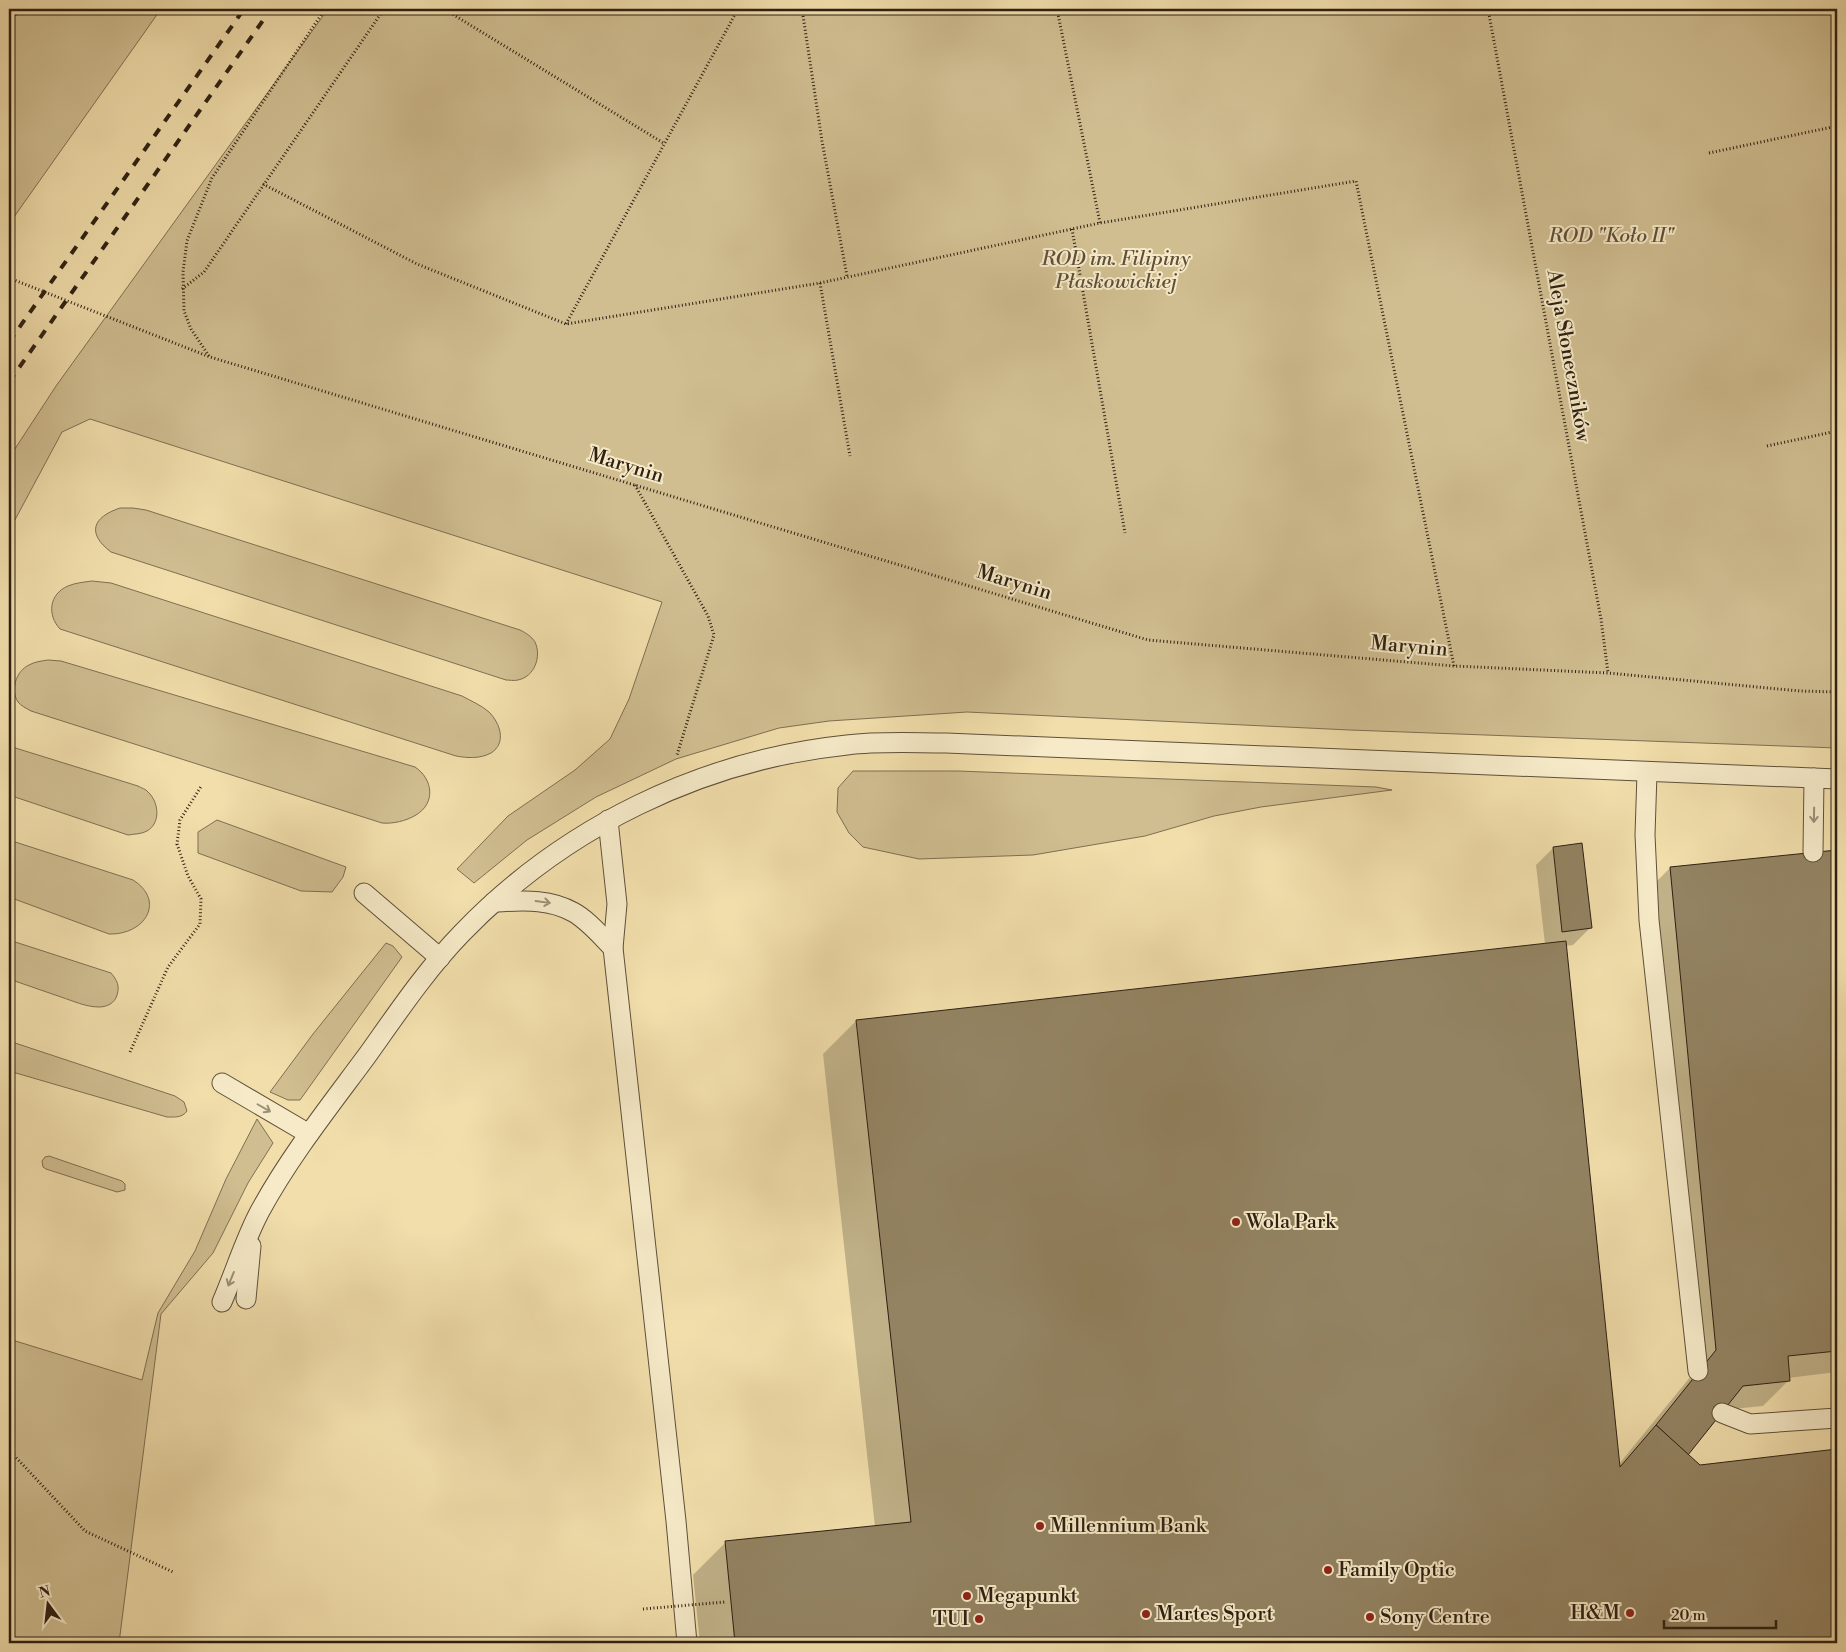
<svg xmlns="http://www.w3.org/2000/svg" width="1846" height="1652" viewBox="0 0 1846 1652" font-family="'Libre Bodoni',serif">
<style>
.green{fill:#d0be91;stroke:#7f6f52}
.shadow{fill:#0003}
.building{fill:#938362;stroke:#2e2013}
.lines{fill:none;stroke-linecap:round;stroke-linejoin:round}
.service-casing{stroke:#5f5039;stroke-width:21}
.path{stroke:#2e2013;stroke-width:3;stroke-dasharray:1 2.5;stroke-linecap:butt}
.service{stroke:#f6eac8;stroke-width:19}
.rail{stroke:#2e2013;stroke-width:4;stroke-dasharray:9 9;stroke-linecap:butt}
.path-bridge{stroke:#2e2013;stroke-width:3;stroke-dasharray:1 2.5;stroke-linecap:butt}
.oneway{stroke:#9c8f77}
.poi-dot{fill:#8f2418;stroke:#f6eac8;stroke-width:2}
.labels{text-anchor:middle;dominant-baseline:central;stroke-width:4;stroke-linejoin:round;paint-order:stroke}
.park-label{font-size:20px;font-style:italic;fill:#5f4f39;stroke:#f6eac8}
.street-label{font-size:20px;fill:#2e2013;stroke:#f6eac8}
.poi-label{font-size:20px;fill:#2e2013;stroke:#f6eac8;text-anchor:start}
</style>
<rect width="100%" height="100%" fill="#f1deab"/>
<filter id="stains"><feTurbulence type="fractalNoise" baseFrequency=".004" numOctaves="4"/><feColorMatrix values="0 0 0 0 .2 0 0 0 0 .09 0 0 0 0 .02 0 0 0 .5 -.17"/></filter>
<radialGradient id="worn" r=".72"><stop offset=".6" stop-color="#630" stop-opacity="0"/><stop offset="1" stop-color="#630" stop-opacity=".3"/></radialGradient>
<g class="green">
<path d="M9,9H161L9,224Z"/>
<path d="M328,9H1837V748L1350,730L967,712L829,721L779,728L676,759L596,797L527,840L474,883L457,869L508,816L575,770L610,739L629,699L662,602L90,419L62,432L9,531V458L56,386Z"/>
<path d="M120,508H133L146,510L520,630C526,633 531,636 535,642C542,657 534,677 518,680C514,681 509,680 506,680L111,552C86,533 93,517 120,508Z"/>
<path d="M92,581L111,583L462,696C471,701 481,705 489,712C500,723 507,743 491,753C480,759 467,758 456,756L60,629C47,615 49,594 68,586C75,583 84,582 92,581Z"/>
<path d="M48,660L61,661L415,767C433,779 436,803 416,815C406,821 393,824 382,823L31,711C26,708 21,706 18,702C10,690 16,671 29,665C34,662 41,661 48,660Z"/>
<path d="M9,746L138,786C141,788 146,789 148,792C159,802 161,823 147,831C142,834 134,834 128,835L9,795Z"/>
<path d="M853,771H958L1376,787L1392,790L1261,807L1214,816L1145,836L1033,855L919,859L863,847L849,833L837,812L838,788Z"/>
<path d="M217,820L346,867L343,877L332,892L301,891L198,853V832Z"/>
<path d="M9,840L133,880C166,901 145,935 109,934L9,897Z"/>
<path d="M9,940L111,973C117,980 120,986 117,995C115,1003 107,1007 99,1007C86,1007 73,1001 61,997C44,991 26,985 9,979Z"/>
<path d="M386,943L393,946L402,957L300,1100H288L270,1092L313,1034Z"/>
<path d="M9,1041L175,1096L184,1102L187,1111C182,1118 175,1117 167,1117L9,1071Z"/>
<path d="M257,1119L273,1143L248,1183L213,1253L161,1314L119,1643H9V1339L142,1380L158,1313L195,1251L226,1179Z"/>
<path d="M49,1156L122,1181L125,1184V1190L117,1192L46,1169L43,1167L42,1161L45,1157Z"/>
</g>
<path class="shadow" d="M1553,848L1590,928L1573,945L1565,946L1619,1464L1691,1376L1645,893L1670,868L1837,851V1372L1788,1378V1381L1763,1406L1722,1410L1687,1455L1699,1466L1837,1450V1643H700L693,1575L726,1542L875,1527L823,1054L856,1021L1545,944L1536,865Z"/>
<g class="building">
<path d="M1582,843L1592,928L1562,932L1553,847Z"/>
<path d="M1837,850V1351L1788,1356L1790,1381L1743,1386L1688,1455L1656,1425L1716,1350L1670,867Z"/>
<path d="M1566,941L1620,1467L1656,1425L1700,1465L1837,1449V1643H735L725,1541L911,1522L856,1020Z"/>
</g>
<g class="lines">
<defs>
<g id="service">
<path d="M1647,773L1645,835L1649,920L1698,1371"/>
<path d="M608,820L617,904L613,948L676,1521L687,1643"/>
<path d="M1813,852L1814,778"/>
<path d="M364,893L440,958"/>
<path d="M494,902C521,901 548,898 573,912C588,920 601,936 613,948"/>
<path d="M222,1083L309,1134"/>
<path d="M246,1299L251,1246"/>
<path d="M222,1302C235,1272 245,1239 260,1211C290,1156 329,1107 366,1057C396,1015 426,970 462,933C564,827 702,760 847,745C880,741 913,743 946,743L1837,779"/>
<path d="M1722,1413L1750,1424L1837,1418"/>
</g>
</defs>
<use href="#service" class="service-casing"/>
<g class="path">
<path d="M444,9L665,144"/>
<path d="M802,9L822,141L847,276"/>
<path d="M1057,9L1100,223"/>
<path d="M1488,9L1601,619L1608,673"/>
<path d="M9,24L19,9"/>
<path d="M1709,153L1837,126"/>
<path d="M263,184L417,264L566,324L820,283L1100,223L1356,181L1454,666"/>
<path d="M1072,229L1125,533"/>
<path d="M9,278L210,357L1148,640L1454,666L1608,673L1800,691L1837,692"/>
<path d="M820,283L850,456"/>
<path d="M182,289L204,272L384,9"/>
<path d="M566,324L738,9"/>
<path d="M209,356L191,329L184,311L183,272L187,241L212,178L325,9"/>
<path d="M1767,446L1837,431"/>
<path d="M635,485L708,616L714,635L677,755"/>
<path d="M130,1052L168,967L200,924L201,899L188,876L177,844L180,820L202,785"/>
<path d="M9,1127L10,1131L9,1166"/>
<path d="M9,1450L85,1531L173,1572"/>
</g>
<use href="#service" class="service"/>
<g class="rail">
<path d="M9,342L244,9"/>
<path d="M9,382L271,9"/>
</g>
<path class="path-bridge" d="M643,1609L725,1602"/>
</g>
<defs><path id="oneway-shaft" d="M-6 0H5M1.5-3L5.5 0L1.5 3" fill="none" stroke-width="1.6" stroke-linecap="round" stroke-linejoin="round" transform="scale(1.25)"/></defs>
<g class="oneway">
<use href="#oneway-shaft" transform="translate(1814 815) rotate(91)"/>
<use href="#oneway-shaft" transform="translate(543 902) rotate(8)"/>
<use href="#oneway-shaft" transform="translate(264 1108) rotate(30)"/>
<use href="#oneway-shaft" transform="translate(231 1279) rotate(112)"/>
</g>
<g class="poi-dot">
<circle cx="1236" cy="1222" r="5"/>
<circle cx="1040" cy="1526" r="5"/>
<circle cx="1328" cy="1570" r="5"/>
<circle cx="967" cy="1596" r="5"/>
<circle cx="1630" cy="1613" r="5"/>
<circle cx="1146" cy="1614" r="5"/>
<circle cx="1370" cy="1617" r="5"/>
<circle cx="979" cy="1619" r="5"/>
</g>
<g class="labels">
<g class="park-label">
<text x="1611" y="236">ROD "Koło II"</text>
<text x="1116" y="259">ROD im. Filipiny<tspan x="1116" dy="23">Płaskowickiej</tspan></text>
</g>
<g class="street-label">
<text transform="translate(1568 356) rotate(80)">Aleja Słoneczników</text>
<text transform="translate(626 466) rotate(17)">Marynin</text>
<text transform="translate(1014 583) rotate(17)">Marynin</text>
<text transform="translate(1409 647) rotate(5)">Marynin</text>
</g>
<g class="poi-label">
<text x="1246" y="1222">Wola Park</text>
<text x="1050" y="1526">Millennium Bank</text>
<text x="1338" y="1570">Family Optic</text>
<text x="977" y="1596">Megapunkt</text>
<text x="1620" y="1613" text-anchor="end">H&amp;M</text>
<text x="1156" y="1614">Martes Sport</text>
<text x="1380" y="1617">Sony Centre</text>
<text x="969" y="1619" text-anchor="end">TUI</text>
</g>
</g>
<rect width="1846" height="1652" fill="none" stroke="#f1deab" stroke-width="30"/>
<rect x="10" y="10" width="1826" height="1632" fill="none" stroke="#2e2013" stroke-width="2.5"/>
<rect x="15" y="15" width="1816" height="1622" fill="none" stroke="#2e2013"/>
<g transform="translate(48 1604) rotate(345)" stroke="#f6eac8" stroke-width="4" paint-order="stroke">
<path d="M0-4L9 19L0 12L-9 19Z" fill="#2e2013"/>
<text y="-8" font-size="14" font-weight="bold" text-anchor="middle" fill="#2e2013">N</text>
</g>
<path d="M1664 1620v8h112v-8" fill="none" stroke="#2e2013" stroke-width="2.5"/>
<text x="1671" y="1620" font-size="15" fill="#2e2013" stroke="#f6eac8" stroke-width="4" paint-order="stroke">20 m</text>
<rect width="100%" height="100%" filter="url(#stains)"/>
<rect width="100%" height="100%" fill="url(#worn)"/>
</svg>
